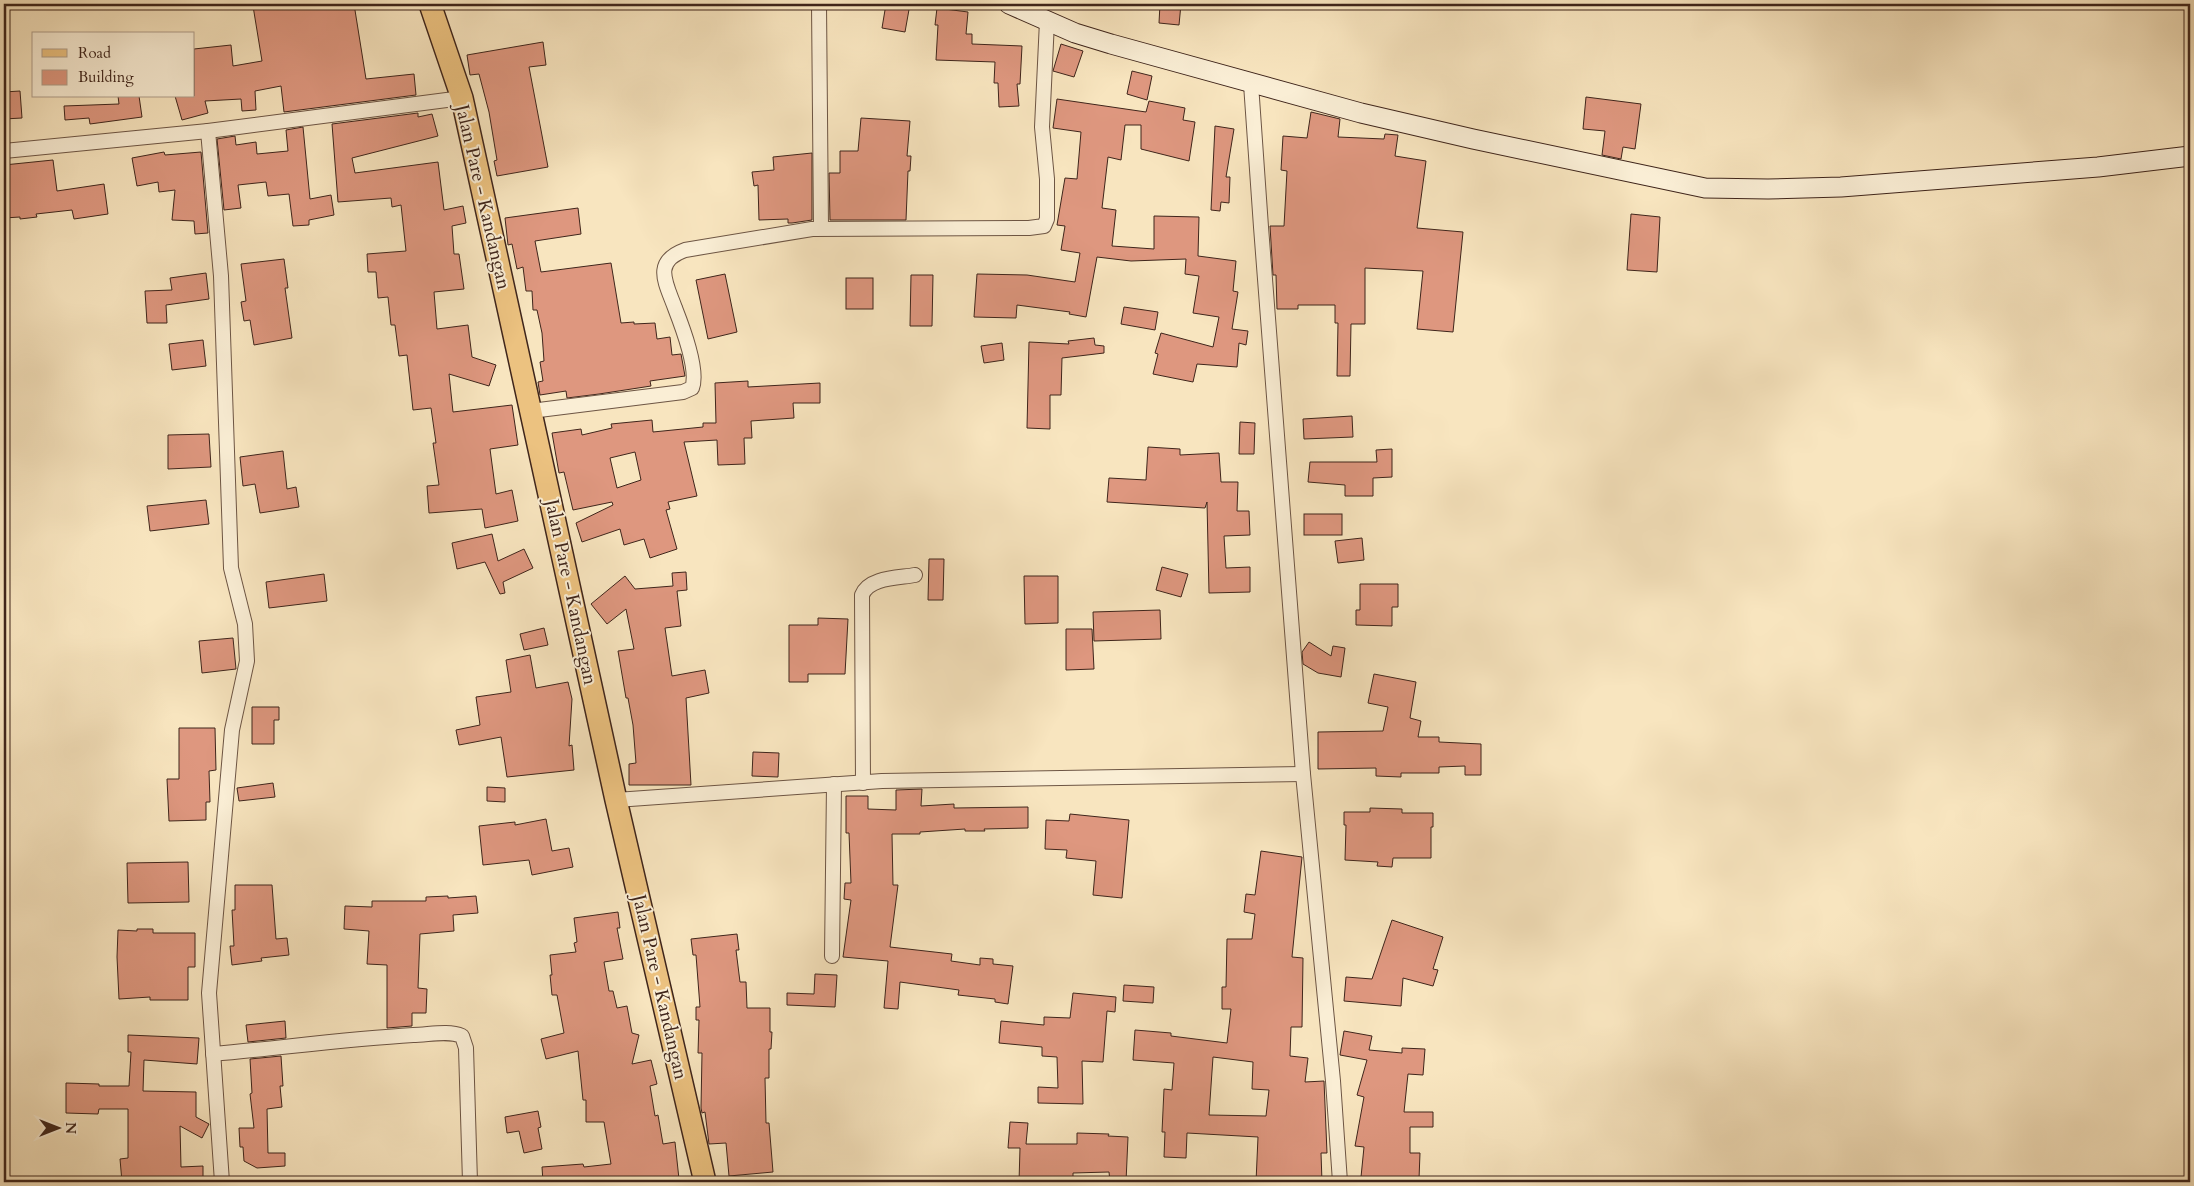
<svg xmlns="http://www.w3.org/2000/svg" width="2194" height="1186" viewBox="0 0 2194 1186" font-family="Cardo,serif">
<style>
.building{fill:#de977f;stroke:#3f251b;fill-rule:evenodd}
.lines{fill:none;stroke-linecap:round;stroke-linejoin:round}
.street-casing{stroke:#6d5544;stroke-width:16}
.secondary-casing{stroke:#3f251b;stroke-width:21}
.primary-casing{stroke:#3f251b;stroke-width:24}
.street{stroke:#faeed5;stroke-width:14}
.secondary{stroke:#faeed5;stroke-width:19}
.primary{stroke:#ecc280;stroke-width:21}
.labels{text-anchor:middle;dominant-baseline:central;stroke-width:4;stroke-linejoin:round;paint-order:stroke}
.street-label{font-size:19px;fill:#3f251b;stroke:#faeed5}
</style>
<rect width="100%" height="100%" fill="#f8e5bf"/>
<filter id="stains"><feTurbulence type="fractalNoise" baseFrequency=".004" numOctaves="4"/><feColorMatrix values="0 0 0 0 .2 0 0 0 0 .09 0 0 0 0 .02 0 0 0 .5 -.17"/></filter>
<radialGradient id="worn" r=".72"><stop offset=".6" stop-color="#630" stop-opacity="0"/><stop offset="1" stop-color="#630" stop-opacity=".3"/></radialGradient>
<g class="building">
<path d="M266,4H303V7L326,4H354L366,79L414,74L416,95L284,112L281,86L255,91L256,110L242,111L241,99L205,101L208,113L182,120L175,96H194V49L231,45L233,66L262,61L253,6Z"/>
<path d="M886,4H910L905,32L882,28Z"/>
<path d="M1160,4H1181L1179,25L1159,23Z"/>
<path d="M937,8L968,12L966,34H972V44L1022,46L1020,84H1017L1019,106L999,107L998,83H994L995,62L936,60L938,25H935Z"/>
<path d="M543,42L546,65L529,67L548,167L497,176L494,161L497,160L489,112L479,74L470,75L467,55Z"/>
<path d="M1061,44L1083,51L1074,77L1053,71Z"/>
<path d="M1132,71L1152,76L1147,100L1127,94Z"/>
<path d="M20,91L22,118L4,119V92Z"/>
<path d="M118,96H139L142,117L90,124L89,118L65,120L64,106L119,104Z"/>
<path d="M1586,97L1641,104L1635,149L1623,147L1621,159L1602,155L1605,131L1583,129Z"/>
<path d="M1057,99L1146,112L1149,101L1185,108L1183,120L1195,122L1189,161L1141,149V125H1125L1121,160L1108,157L1102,208L1116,210L1112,246L1154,249V216L1199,217L1198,256L1236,261L1233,291L1238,292L1232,329L1248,331L1246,345L1239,343L1237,367L1197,364L1193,382L1153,374L1158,354L1155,353L1161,333L1213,347L1219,317L1193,313L1199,276L1185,274L1186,259L1131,261L1097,257L1086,317L1069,314L1070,312L1017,305L1016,318L974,317L977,274L1027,275L1075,282L1080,253L1061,250L1065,226L1057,225L1065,178L1077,179L1081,132L1053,128Z"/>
<path d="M1311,112L1340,119L1338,137L1384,139L1385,134L1398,135L1395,156L1426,161L1417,228L1463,232L1453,332L1417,329L1423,271L1365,268V324H1351L1350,376H1337L1338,323H1335V305H1298V309H1277L1276,275H1273L1270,226H1284L1287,171L1281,170L1283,136L1307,138Z"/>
<path d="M418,113V117L432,114L438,136L352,158L355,173L438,162L444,210L463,206L466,223L452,226L454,254H459L464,289L434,292L437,329L468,325L472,357L496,365L489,386L449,374L453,412L512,405L518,445L490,449L496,494L512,490L518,521L485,528L482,509L429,513L427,486L439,485L433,443H436L431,408L413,410L407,355L399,356L395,325H391L388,297L378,298L376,272H368L367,254L406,251L401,205L392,207L391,198L338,202L332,124Z"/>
<path d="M861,118L910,121L907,156H911L910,171H908L906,220H830L829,173H840V151H858Z"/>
<path d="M1215,126L1234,129L1226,177H1230L1229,203L1221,202L1220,211L1211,210Z"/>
<path d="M303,127L310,199L331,195L334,215L309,220V225L293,226L289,194L268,196L266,182L238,185L241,208L224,210L217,139L235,136L236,145L256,142L257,154L288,151L286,130Z"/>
<path d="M164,152L165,155L201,152L208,233L195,234L194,221L172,220L175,190L159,192L158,182L137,186L132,158Z"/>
<path d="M812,153V220L792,223H788V219L759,220L758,185L754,186L752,172L774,170L773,157Z"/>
<path d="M53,160L57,191L104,184L108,214L74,219L72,210L36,214L37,217L20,219V217L4,218V165Z"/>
<path d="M578,208L581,234L535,241L541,272L611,263L621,323L634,322V324L655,323L657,339L670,337L672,355L681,354L685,376L650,381L651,386L599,394L567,398L566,391L540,395L538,382L543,381L540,362L544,361L542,333L537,310H533L532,291H526L523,267L517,269L512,244L508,245L505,218Z"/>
<path d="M1631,214L1660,217L1657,272L1627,270Z"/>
<path d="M284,259L288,288H285L292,338L254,345L250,320L244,321L241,302L246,301L241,264Z"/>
<path d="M206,273L209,299L166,305L167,323H147L145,291L172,290L170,278Z"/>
<path d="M725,274L737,332L708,339L696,280Z"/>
<path d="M911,275H933L932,326H910Z"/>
<rect x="846" y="278" width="27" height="31"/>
<path d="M1124,307L1158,312L1155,330L1121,324Z"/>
<path d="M1094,338L1095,345L1104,346V353L1062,358L1061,395H1050V429L1027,428L1029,342L1069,344L1068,341Z"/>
<path d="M203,340L206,366L172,370L169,344Z"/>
<path d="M1002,343L1004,360L984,363L981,346Z"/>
<path d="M748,381V387L820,383V403H793L794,418L751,421L752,438H744L745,464L718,465L717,440L684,442L697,496L668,502L670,509L666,510L677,549L650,558L644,539L624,545L620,529L582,542L576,523L613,505L612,502L573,510L564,472L559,473L552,433L581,429L582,435L612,428L611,424L652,420L653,432L703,427V423H716L715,383ZM635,452L641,480L617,488L610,458Z"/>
<path d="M1352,416L1353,437L1304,439L1303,419Z"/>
<path d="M1240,422L1255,423L1254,454H1239Z"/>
<path d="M209,434L211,467L168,469V435Z"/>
<path d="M1148,447L1180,449V455L1219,453L1221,482H1238L1237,511H1249L1250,535L1224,536L1226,568L1250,567V592L1209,593L1207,502L1205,508L1107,502L1109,478L1146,480Z"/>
<path d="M1392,449V477L1373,478V496H1345V485L1308,482L1310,462H1377L1376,450Z"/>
<path d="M283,451L287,489L296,487L299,507L260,513L255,484L243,486L240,457Z"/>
<path d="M206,500L209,524L150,531L147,506Z"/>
<rect x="1304" y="514" width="38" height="21"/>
<path d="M492,534L498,561L524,549L533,568L503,582L505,593L500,594L485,562L457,569L452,543Z"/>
<path d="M1362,538L1364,560L1338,563L1335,541Z"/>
<path d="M929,559H944L943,600H928Z"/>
<path d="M1162,567L1188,574L1181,597L1156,590Z"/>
<path d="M686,572L687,590L677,591L681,626L665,628L672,676L705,670L709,693L686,698L691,785H629V764L636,763L633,725L628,698H626L618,651L634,649L626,609L607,624L591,604L625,576L635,589L673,586L672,573Z"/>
<path d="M324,574L327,601L269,608L266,582Z"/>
<path d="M1024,576H1058V623L1025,624Z"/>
<path d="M1360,584H1398V607H1392V626L1356,625V610H1360Z"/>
<path d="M1160,610L1161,639L1094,641L1093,612Z"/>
<path d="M818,618L848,619L845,674H808V682H789V625H818Z"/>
<path d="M544,628L548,645L524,650L520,634Z"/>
<path d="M1066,629H1092L1094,669L1066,670Z"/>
<path d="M233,638L236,669L202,673L199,641Z"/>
<path d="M1309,642L1331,656L1333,646L1345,648L1341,677L1318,673L1303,664L1302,652Z"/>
<path d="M530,655L536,688L568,682L572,699L569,746L572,745L574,770L507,777L501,737L459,745L456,730L480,725L476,697L511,692L506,660Z"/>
<path d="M1374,674L1416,682L1410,718L1421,721L1418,737H1439V742L1481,744V775H1465V766L1439,767V773H1401V777L1376,776V768L1318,769V732L1383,731L1388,707L1368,703Z"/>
<path d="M252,707H279V720H274V744H252Z"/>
<path d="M179,728H215L216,770L209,771L210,802H206V820L169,821L167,779H179Z"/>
<path d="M753,752L779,753L778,777L752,776Z"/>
<path d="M273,783L275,797L239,801L237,788Z"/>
<path d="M487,787L505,788V802L487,801Z"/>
<path d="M922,789L921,806L954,804V808L1028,807V828L984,829L985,831H965V829L920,832V834H892L893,885H898L890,947L952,954L951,961L980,965V958L993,959V964L1013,966L1008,1004L995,1002V999L958,995L959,990L900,982L898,1009L884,1008L888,961L843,957L851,900L844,899L845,883H851L849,833H846V796H868V809L896,810V790Z"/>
<path d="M1370,808L1402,809V813H1433V827H1431V858H1393L1392,867L1377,866L1378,862L1345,860L1346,825H1344V812H1370Z"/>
<path d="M1070,814L1129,820L1122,898L1093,895L1096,861L1066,858L1067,850L1045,849L1046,820L1069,821Z"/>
<path d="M546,819L552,851L569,848L573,867L532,875L529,860L483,865L479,826L515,822V825Z"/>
<path d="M1261,851L1302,857L1292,957L1303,958L1302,1027H1291L1290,1056L1308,1058L1305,1082L1324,1081L1327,1153H1321L1322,1182H1256L1258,1137L1187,1133L1186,1158L1164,1157L1165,1132H1162L1164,1089L1172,1090L1174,1063L1133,1060L1135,1030L1171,1033V1036L1227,1043L1231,1009H1222V987H1226L1227,939H1252L1255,914L1244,912L1246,894L1255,895ZM1213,1057L1253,1062L1252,1089L1269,1090L1266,1116L1209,1115Z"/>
<path d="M188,862L189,902L128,903L127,863Z"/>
<path d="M235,885H272L276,939L287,938L289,955L261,958L262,961L232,965L230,946H234L232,910H235Z"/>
<path d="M448,896V898L476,896L478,913L453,915L454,931L420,934L418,988L427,989L426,1013H412V1026L387,1028V965L367,964L369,931L344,929L345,906L372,907V901H426V897Z"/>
<path d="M618,912L620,928H617L623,959L604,962L609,991H613L617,1008L627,1006L632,1033L639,1035L632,1064L651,1060L657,1084L650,1086L655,1116L658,1115L663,1144L675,1142L679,1179L643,1182H543L542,1167L583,1164L584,1167L611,1164L604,1122H586V1100H583L578,1051L546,1059L541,1039L564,1033L557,995H552L550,975H552L550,955L576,952L574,943L577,942L574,918Z"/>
<path d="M1392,920L1443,937L1433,969L1438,970L1433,986L1403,978L1401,1006L1344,1001L1346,977L1372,979Z"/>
<path d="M137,929H153V933H195V967H188V1000H150V997L119,999L117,957L118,930L137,931Z"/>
<path d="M737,934L739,950H736L740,982H746L747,1008H770V1032H772L771,1049H769V1078H765L766,1123H769L773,1172L729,1176L726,1143L709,1144L705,1112L702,1113L701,1108L702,1053H698L699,1020H696V1007H700L696,955H693L691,939Z"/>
<path d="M815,974L837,975L835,1007L787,1005V993L814,994Z"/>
<path d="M1124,985L1154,987L1153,1003L1123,1001Z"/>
<path d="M1073,993L1116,997L1115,1012L1107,1011L1103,1062L1082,1061L1083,1104L1038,1103V1087L1058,1088L1057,1057L1042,1056V1047L999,1043L1001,1021L1044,1025V1017L1070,1018Z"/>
<path d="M285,1021L286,1038L248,1042L246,1025Z"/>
<path d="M1344,1031L1372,1036L1369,1050L1402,1053V1048L1425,1049L1423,1075L1408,1074L1404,1112H1433V1127H1410V1153H1420L1419,1179L1361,1177L1364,1147L1355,1146L1364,1097L1357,1095L1367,1060L1340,1055Z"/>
<path d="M128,1035L199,1038L197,1064L144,1060L143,1091L196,1092V1117L209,1124L202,1138L180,1126L181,1167L203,1166V1182H122L120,1159L128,1158V1109H99L98,1114L66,1113V1083L99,1084V1086H129L131,1052H128Z"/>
<path d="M281,1056L283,1086H280L282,1107L267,1109L268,1153H285V1166L257,1168L244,1161L243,1147H240L239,1128H254L250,1094L252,1093L250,1059Z"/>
<path d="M538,1111L541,1127L538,1128L542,1149L524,1153L519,1131L507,1133L505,1117Z"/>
<path d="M1010,1122L1028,1123L1026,1144H1077V1133L1109,1134L1108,1136L1128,1137L1126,1182H1110L1109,1172L1073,1173V1182H1019L1020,1148H1008Z"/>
</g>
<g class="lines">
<defs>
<g id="street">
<path d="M819,4L821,228"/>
<path d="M1251,84L1261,227L1303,774L1333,1081L1340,1182"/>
<path d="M4,151L208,131"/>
<path d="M531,411L683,392L692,388C699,370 682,326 675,308C666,283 652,262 685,250L812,229L1029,228L1044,226L1047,219V179L1042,127L1047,21"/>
<path d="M863,783L862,595C869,577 899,578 915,575"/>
<path d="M616,800L882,781L1303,774"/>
<path d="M832,956L834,784"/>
<path d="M213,1054C280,1048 346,1039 413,1035C428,1035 448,1030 462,1036L466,1048L470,1182"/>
<path d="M222,1182L209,993L232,730L247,661L245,624L231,568L221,276L208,131L462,98"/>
</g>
<path id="secondary" d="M1009,4L1075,33L1111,44L1361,113L1473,139L1705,188L1768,189L1841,187L2098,167L2190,156"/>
<path id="primary" d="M430,4L462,98L616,800L705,1182"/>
</defs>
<use href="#street" class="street-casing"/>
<use href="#secondary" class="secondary-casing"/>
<use href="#primary" class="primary-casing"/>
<use href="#street" class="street"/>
<use href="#secondary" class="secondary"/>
<use href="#primary" class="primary"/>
</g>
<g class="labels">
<g class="street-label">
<text transform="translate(483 197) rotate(77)">Jalan Pare - Kandangan</text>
<text transform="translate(571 592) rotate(78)">Jalan Pare - Kandangan</text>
<text transform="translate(660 987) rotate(77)">Jalan Pare - Kandangan</text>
</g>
</g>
<rect width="2194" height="1186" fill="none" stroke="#f8e5bf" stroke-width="20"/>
<rect x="5" y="5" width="2184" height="1176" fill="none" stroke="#3f251b" stroke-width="2.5"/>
<rect x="10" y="10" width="2174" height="1166" fill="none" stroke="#3f251b"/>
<rect x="32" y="32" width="162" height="65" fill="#faeed5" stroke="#af9e8b"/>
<rect x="42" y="49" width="25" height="8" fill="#ecc280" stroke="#af9e8b"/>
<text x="78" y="58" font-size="15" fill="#3f251b">Road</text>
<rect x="42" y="70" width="25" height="15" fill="#de977f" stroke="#af9e8b"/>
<text x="78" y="82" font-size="15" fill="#3f251b">Building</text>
<g transform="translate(58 1128) rotate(90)" stroke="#faeed5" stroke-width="4" paint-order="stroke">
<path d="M0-4L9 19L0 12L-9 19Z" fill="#3f251b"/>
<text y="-8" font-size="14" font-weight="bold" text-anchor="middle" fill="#3f251b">N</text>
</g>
<rect width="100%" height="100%" filter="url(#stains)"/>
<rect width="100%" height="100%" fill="url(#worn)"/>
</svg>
